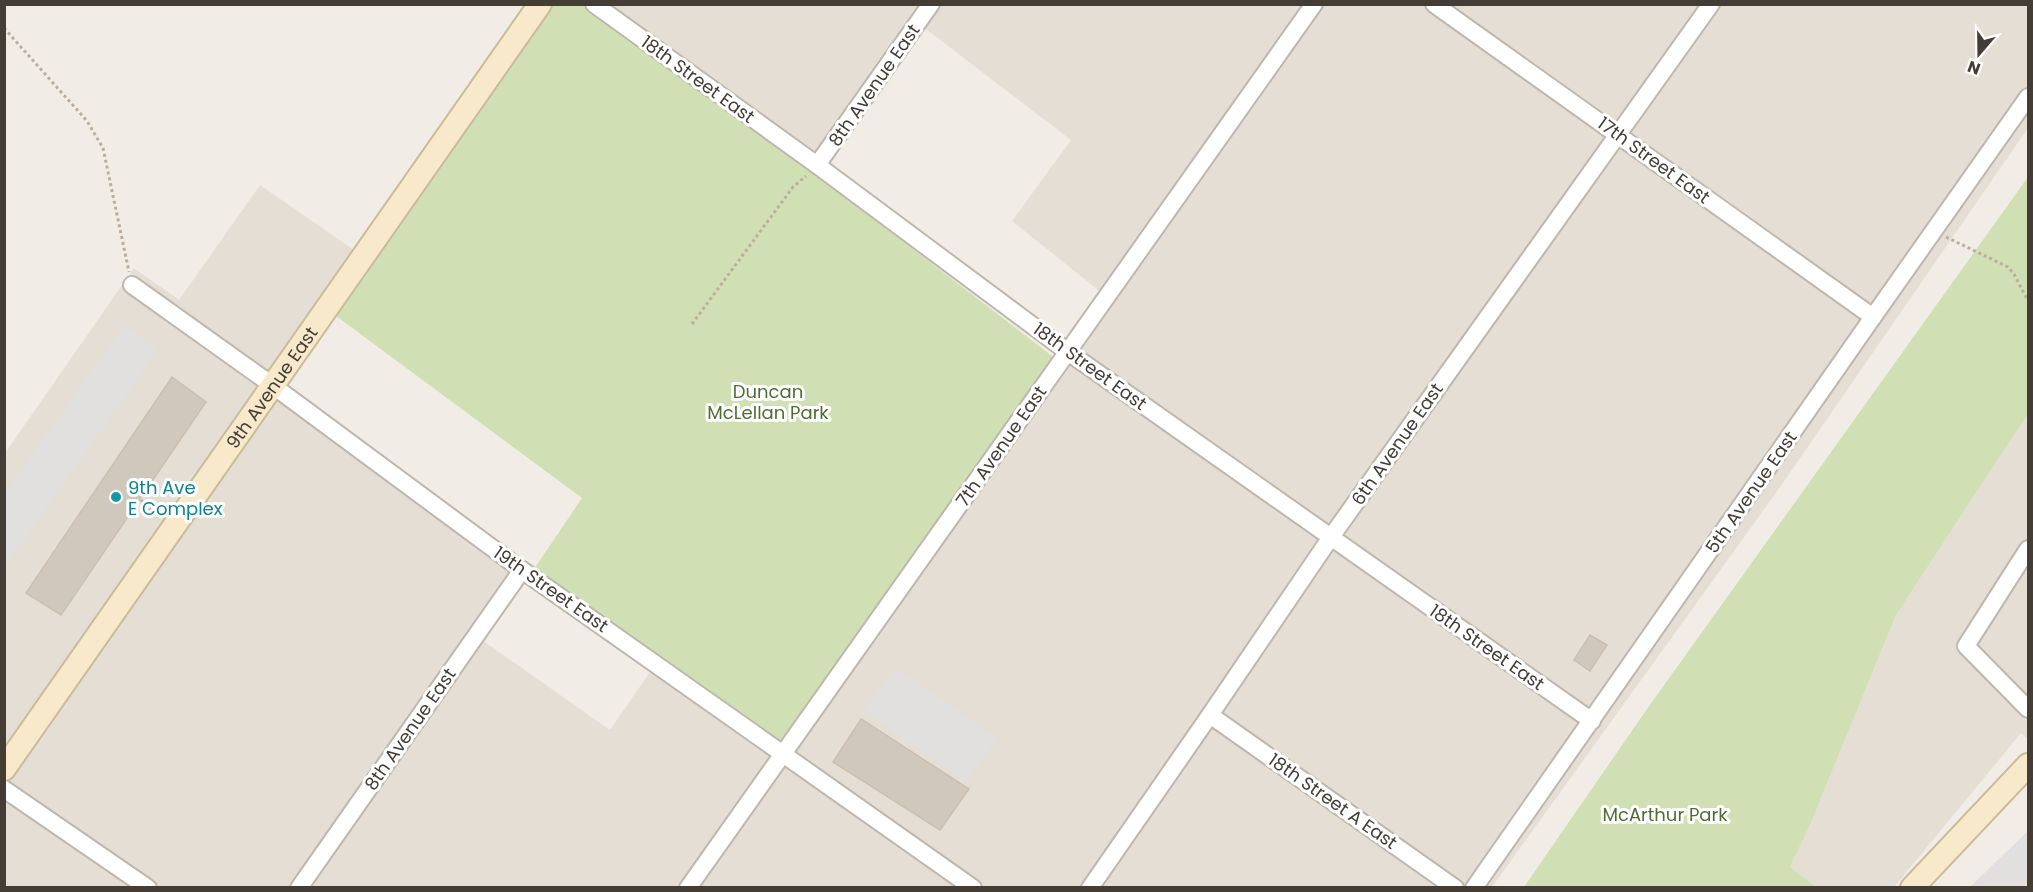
<svg xmlns="http://www.w3.org/2000/svg" width="2033" height="892" viewBox="0 0 2033 892" font-family="Poppins,sans-serif">
<style>
.residential{fill:#e4ded5}
.green{fill:#d0e0b4}
.parking{fill:#e2e0de}
.building{fill:#d1c8bd;stroke:#cbbfb1;stroke-width:1.5}
.lines{fill:none;stroke-linecap:round;stroke-linejoin:round}
.street-casing{stroke:#beb7ad;stroke-width:20}
.secondary-casing{stroke:#cbbb9b;stroke-width:26}
.path{stroke:#bbae9d;stroke-width:3;stroke-dasharray:3 3;stroke-linecap:butt}
.street{stroke:#fff;stroke-width:16}
.secondary{stroke:#f7e9ca;stroke-width:22}
.culture-dot{fill:#0f9aa8;stroke:#fff;stroke-width:2}
.labels{text-anchor:middle;dominant-baseline:central;stroke-width:6;stroke-linejoin:round;paint-order:stroke}
.street-label{font-size:18px;fill:#433d36;stroke:#fff}
.park-label{font-size:18px;fill:#4d6d31;stroke:#fff}
.culture-label{font-size:18px;fill:#0d838f;stroke:#fff;text-anchor:start}
</style>
<rect width="100%" height="100%" fill="#f1ede6"/>
<g class="residential">
<path d="M583,5H2028V128L1778,490L1492,887L5,888V453L134,268L179,300L260,185L354,250L268,375L534,569L482,640L610,730L659,659L780,745L1102,293L1012,221L1071,140L913,19L806,167Z"/>
<path d="M2028,414V739L2021,733L1894,887H1816L1790,867L1810,825L1896,615Z"/>
</g>
<g class="green">
<path d="M547,5H583L806,167L1056,359L781,745L534,569L582,498L332,313Z"/>
<path d="M2028,177V414L1896,615L1810,825L1790,867L1816,887H1524L1647,709Z"/>
</g>
<g class="parking">
<path d="M124,325L158,350L5,566V493Z"/>
<path d="M895,667L997,738L966,782L864,711Z"/>
<path d="M2028,831V887H1970Z"/>
</g>
<g class="building">
<path d="M172,377L206,402L61,615L26,593Z"/>
<path d="M1590,635L1607,645L1590,671L1574,660Z"/>
<path d="M861,719L969,789L940,830L833,762Z"/>
</g>
<g class="lines">
<defs>
<g id="street">
<path d="M594,4L817,165L1068,352L1592,721"/>
<path d="M1434,4L1873,317"/>
<path d="M817,165L931,4"/>
<path d="M132,285L272,385L522,570L973,888"/>
<path d="M2028,549L1966,646L2028,709"/>
<path d="M1210,715L1455,888"/>
<path d="M4,789L148,888"/>
<path d="M299,888L522,570"/>
<path d="M688,888L1314,4"/>
<path d="M1090,888L1210,715L1331,537L1711,4"/>
<path d="M1474,888L1873,317L2028,97"/>
</g>
<g id="secondary">
<path id="s1" d="M4,769L540,4"/>
<path d="M1912,888L2028,765"/>
</g>
</defs>
<use href="#street" class="street-casing"/>
<use href="#secondary" class="secondary-casing"/>
<g class="path">
<path d="M4,28L87,121L103,148L129,272"/>
<path d="M1946,237L2008,267L2014,274L2028,301"/>
<path d="M692,324L793,187L806,176"/>
<path d="M141,500L159,517"/>
</g>
<use href="#street" class="street"/>
<use href="#secondary" class="secondary"/>
</g>
<circle class="culture-dot" cx="116" cy="497" r="6"/>
<g class="labels">
<g class="street-label">
<text transform="translate(698 79) rotate(36)">18th Street East</text>
<text transform="translate(874 85) rotate(-55)">8th Avenue East</text>
<text transform="translate(1654 160) rotate(36)">17th Street East</text>
<text transform="translate(1090 366) rotate(36)">18th Street East</text>
<text stroke="none"><textPath href="#s1" startOffset="466">9th Avenue East</textPath></text>
<text transform="translate(1397 444) rotate(-55)">6th Avenue East</text>
<text transform="translate(1001 446) rotate(-55)">7th Avenue East</text>
<text transform="translate(1751 492) rotate(-55)">5th Avenue East</text>
<text transform="translate(551 589) rotate(35)">19th Street East</text>
<text transform="translate(1487 647) rotate(35)">18th Street East</text>
<text transform="translate(410 729) rotate(-55)">8th Avenue East</text>
<text transform="translate(1333 801) rotate(35)">18th Street A East</text>
</g>
<g class="park-label">
<text x="768" y="391">Duncan<tspan x="768" dy="21">McLellan Park</tspan></text>
<text x="1665" y="814">McArthur Park</text>
</g>
<g class="culture-label">
<text x="128" y="487">9th Ave<tspan x="128" dy="21">E Complex</tspan></text>
</g>
</g>
<rect width="2033" height="892" fill="none" stroke="#433d36" stroke-width="12"/>
<g transform="translate(1979 54) rotate(200)" stroke="#ffffff" stroke-width="4.5" paint-order="stroke">
<path d="M0-4.5L10 22L0 15L-10 22Z" fill="#433d36"/>
<text y="-9" font-size="16" font-weight="bold" text-anchor="middle" fill="#433d36">N</text>
</g>
</svg>
